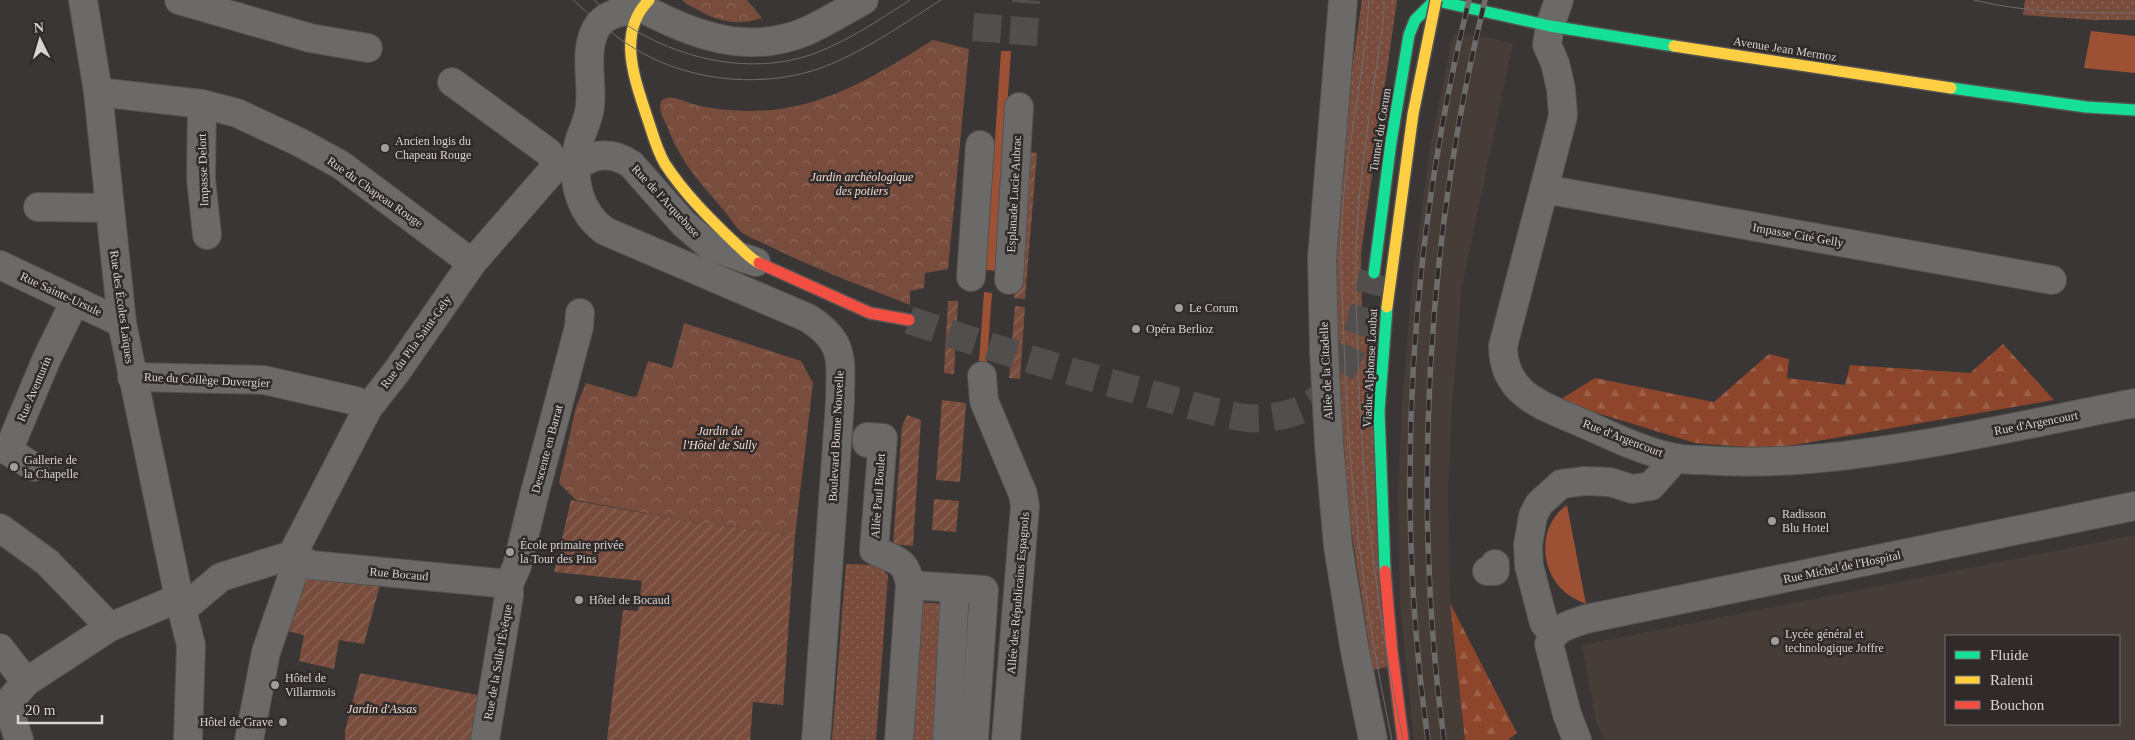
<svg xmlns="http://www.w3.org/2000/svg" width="2135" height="740" viewBox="0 0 2135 740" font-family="'Times New Roman',serif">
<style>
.built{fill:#463c38;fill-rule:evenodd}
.grass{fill:url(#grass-dots)}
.forest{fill:url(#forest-firs)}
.park{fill:url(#park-crowns)}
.garden{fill:url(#garden-furrows)}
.water{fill:#9c5135}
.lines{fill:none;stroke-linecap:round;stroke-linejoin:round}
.street-tunnel{stroke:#514e4d;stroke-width:28;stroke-dasharray:28 14;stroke-linecap:butt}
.secondary-tunnel{stroke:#514e4d;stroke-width:28;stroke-dasharray:28 14;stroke-linecap:butt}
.street-casing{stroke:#545251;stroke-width:30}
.fast-casing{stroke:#545251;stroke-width:14}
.slow-casing{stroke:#545251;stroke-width:14}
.jam-casing{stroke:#545251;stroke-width:14}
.street{stroke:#6c6a69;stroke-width:28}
.fast{stroke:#16e098;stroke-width:11}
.slow{stroke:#ffcf43;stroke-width:11}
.jam{stroke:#f24e42;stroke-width:11}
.tram{stroke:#6e6c6b;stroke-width:1}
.rail-casing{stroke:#6e6c6b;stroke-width:5.5}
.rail{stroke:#302b2a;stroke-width:4;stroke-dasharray:11;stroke-linecap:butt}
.slow-bridge-casing{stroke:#545251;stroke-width:14;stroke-linecap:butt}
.slow-bridge{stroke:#ffcf43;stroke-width:11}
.poi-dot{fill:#a09d9c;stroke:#302b2a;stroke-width:2}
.labels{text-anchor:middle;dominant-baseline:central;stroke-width:5;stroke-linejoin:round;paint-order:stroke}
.street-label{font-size:12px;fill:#d7d4d3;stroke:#302b2a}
.poi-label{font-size:12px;fill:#d7d4d3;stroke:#302b2a;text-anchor:start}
.park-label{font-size:12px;font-style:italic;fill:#f3dbd2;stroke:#302b2a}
</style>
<defs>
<pattern id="grass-dots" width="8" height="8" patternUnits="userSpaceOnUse" patternTransform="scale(1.25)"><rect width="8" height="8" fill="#794d3d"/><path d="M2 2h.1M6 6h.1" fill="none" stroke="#8b6658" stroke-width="1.8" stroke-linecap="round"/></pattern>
<pattern id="forest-firs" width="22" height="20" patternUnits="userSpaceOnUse" patternTransform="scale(1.25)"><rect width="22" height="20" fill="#8d462b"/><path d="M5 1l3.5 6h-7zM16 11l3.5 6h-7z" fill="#9c6049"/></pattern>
<pattern id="park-crowns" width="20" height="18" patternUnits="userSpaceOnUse" patternTransform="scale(1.25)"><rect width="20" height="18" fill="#794d3d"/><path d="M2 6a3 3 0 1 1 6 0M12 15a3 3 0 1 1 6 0" fill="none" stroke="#8b6658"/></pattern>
<pattern id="garden-furrows" width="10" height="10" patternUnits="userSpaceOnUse" patternTransform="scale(1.25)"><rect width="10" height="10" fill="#794d3d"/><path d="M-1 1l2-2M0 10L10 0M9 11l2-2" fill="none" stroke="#8b6658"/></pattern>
</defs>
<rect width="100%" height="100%" fill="#393635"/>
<g class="built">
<path d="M1453,34L1488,37L1513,44L1462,287L1452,408L1448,491L1450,603L1465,740H1414L1400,606L1398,491L1402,405L1412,282L1431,142Z"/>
<path d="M2135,535V740H1605L1596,722L1582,645ZM2119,636V724H1946V636Z"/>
</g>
<g class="grass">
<path d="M1362,0H1397L1361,253L1362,310L1380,312L1391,666L1373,670L1344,482L1333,309L1339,158Z"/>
<path d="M2025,0H2135V20H2094L2023,15Z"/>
<path d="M846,564L878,565L888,575L876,740H832Z"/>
<path d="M917,602L945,604L937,740H908Z"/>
</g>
<g class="forest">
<path d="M2003,344L2054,400L1771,449L1695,443L1558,401L1595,378L1714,402L1769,354L1789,359L1787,378L1845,385L1850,365L1970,373Z"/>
<path d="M1450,603L1517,733L1508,740H1465Z"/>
</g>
<g class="park">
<path d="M682,0H747L762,18C739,26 719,22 698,10C693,7 685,4 682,0Z"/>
<path d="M933,40L969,49L948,269L925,273L924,288L910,291V305C862,286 813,268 767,245C759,241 747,237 740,231C735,226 731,219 726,213C701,183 681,164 667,126C664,120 655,104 664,99C672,94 685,102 693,104C718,111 746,112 772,110C832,104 883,71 933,40Z"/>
<path d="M684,323L801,361L813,383L795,535L688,521L576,500L559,483L576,407L586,383L633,397L637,396L648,361L672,368Z"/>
</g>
<g class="garden">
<path d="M1027,152L1037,153L1025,299L1014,298Z"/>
<path d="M948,301H958L954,374L944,373Z"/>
<path d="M1015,306L1025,307L1020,379L1009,378Z"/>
<path d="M942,400L966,403L960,482L936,480Z"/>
<path d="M907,415L921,420L913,546L893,544L902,427Z"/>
<path d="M934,499L959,501L956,532L932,530Z"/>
<path d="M571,500L688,521L795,535L783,705L753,702L750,740H607L623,610L638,611L642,581L554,572Z"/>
<path d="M313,575L381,581L364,644L339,640L334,669L299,661L304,635L283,630L298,585Z"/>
<path d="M360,673L484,696L477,740H345V731Z"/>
</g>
<g class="water">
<path d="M2091,31L2135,36V73L2084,68Z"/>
<path d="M1001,51H1011L996,271L986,270Z"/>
<path d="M984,292L992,293L987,362L979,361Z"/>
<path d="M1567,505L1586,604C1574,599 1563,593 1555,581C1539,557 1542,522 1567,505Z"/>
</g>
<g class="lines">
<g class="street-tunnel">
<path d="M986,42L989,1"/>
<path d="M1023,45L1026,0"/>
</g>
<path class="secondary-tunnel" d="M909,320C990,347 1072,373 1155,395C1185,403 1216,414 1247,418C1262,420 1292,415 1306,407C1352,382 1360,319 1374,273"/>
<defs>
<g id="street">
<path d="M83,0L98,92L122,323L179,598L191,645L188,740"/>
<path d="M179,0L310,38L368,48"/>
<path d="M626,0C684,30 741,59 807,31C826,22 845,11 864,0"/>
<path d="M1343,0L1322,258L1324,350L1329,445L1338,546L1354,646L1373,740"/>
<path d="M1559,0L1550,26L1547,45L1555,63L1561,89L1563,116L1503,346C1503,391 1537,404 1573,419C1606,433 1640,451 1675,458C1684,460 1693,460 1702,460C1738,463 1774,462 1811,459C1920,449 2027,424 2135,403"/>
<path d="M641,8C626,11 609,12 599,24C582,47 593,80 590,106C589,120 581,132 578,146C571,177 578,212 605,231L808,318C847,343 840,361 840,402L816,740"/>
<path d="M452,82L548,152L556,163"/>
<path d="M98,92L202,104L237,113L299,142L341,165L472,263"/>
<path d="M202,104L201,179L207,235"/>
<path d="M575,168C593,153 611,151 631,164L684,224L711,247L756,262"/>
<path d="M1544,189L2052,280"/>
<path d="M38,207L110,208"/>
<path d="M0,265L122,323"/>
<path d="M971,277L980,145"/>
<path d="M1009,280L1019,107"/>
<path d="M982,376L984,401L1023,494L1025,506L1006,740"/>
<path d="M132,377L264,380L356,401L368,408"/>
<path d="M867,443V437L883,438L874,550C895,561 906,558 910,585"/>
<path d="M34,467L8,451L47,358L75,301"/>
<path d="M0,528L47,562L110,627"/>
<path d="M292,555L311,565L509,584"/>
<path d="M1487,571H1495V564"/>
<path d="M183,609L221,577L292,555"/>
<path d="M1553,634L1544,623L1529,566L1528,545L1533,516L1539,504L1561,484L1585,481L1610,482L1632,489L1651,486L1676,458"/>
<path d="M0,648L26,682"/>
<path d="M8,706L19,740"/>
<path d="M0,712L26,682L110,627L179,598"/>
<path d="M249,740L266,652L292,577V555L368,408L397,371L472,263L551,172L556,163"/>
<path d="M485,740L509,596V584L517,566L535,492L579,327L580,313"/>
<path d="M899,740L910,585L984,590L974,740"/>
<path d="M947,740L955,588"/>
<path d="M1577,740L1567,714L1549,644C1555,627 1569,625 1586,619L2135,506"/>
</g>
<g id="fast">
<path d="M1433,0L1550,26L1674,46"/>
<path d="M1951,88L2086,107L2135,110"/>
<path d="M1374,273L1391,142L1409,35L1415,20L1434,1"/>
<path d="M1385,571L1379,411L1387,307"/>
</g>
<g id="slow">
<path d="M649,0C617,32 634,77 646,114C652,131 656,149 665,164C684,193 708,217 733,241C741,248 749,258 759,263"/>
<path d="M1674,46L1951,88"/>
</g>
<g id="jam">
<path d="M759,263L870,313L909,320"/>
<path d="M1385,571L1392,652L1403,740"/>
</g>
</defs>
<use href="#street" class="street-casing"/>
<use href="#fast" class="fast-casing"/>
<use href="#slow" class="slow-casing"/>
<use href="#jam" class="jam-casing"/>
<use href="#street" class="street"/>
<use href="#fast" class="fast"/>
<use href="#slow" class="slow"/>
<use href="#jam" class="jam"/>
<g class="tram">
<path d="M573,0C591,16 609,32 629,45C682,80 755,89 815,70C860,55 901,25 941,0"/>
<path d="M594,0C651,52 738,80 813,54C848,41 879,20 910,0"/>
<path d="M1369,0C1365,79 1343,157 1341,237C1340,272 1343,307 1344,342C1348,477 1364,609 1392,740"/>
<path d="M1384,0V15C1375,81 1363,148 1358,214C1354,260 1356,308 1358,354C1361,484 1377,613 1403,740"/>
<path d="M1974,0C2026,13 2082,13 2135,13"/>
</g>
<defs>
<g id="rail">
<path d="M1428,740C1393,494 1410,241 1469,0"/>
<path d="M1444,740C1435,675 1430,609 1428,544C1423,359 1441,180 1485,0"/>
</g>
</defs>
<use href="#rail" class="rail-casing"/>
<use href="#rail" class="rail"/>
<defs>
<path id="slow-bridge" d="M1387,307L1413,114L1436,0"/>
</defs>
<use href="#slow-bridge" class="slow-bridge-casing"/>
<use href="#slow-bridge" class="slow-bridge"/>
</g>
<g class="poi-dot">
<circle cx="385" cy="148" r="5"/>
<circle cx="1179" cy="308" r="5"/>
<circle cx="1136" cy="329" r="5"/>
<circle cx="14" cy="467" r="5"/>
<circle cx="1772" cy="521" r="5"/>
<circle cx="510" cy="552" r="5"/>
<circle cx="579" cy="600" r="5"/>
<circle cx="1775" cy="641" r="5"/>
<circle cx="275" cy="685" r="5"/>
<circle cx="283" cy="722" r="5"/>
</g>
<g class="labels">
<g class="street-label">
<text transform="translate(1785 49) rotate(9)">Avenue Jean Mermoz</text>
<text transform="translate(1380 130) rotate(-81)">Tunnel du Corum</text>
<text transform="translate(203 170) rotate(-92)">Impasse Delort</text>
<text transform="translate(375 192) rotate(35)">Rue du Chapeau Rouge</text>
<text transform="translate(1014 194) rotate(-87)">Esplanade Lucie Aubrac</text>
<text transform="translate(666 201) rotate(47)">Rue de l'Arquebuse</text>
<text transform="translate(1798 235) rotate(10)">Impasse Cité Gelly</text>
<text transform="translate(61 294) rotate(25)">Rue Sainte-Ursule</text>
<text transform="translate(122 307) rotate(82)">Rue des Écoles Laïques</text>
<text transform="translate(416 342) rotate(-54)">Rue du Pila Saint-Gély</text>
<text transform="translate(1370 368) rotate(-87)">Viaduc Alphonse Loubat</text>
<text transform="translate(1326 371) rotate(-93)">Allée de la Citadelle</text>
<text transform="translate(207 380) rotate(3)">Rue du Collège Duvergier</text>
<text transform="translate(34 389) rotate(-67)">Rue Aventurin</text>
<text transform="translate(2036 423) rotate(-11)">Rue d'Argencourt</text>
<text transform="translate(836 436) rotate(-87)">Boulevard Bonne Nouvelle</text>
<text transform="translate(1623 438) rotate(21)">Rue d'Argencourt</text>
<text transform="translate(547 449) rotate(-75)">Descente en Barrat</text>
<text transform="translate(878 496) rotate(-86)">Allée Paul Boulet</text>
<text transform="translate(1842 567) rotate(-12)">Rue Michel de l'Hospital</text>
<text transform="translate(399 574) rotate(5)">Rue Bocaud</text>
<text transform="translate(1018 593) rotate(-85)">Allée des Républicains Espagnols</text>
<text transform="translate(498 662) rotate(-80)">Rue de la Salle l'Évêque</text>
</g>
<g class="poi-label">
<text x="395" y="141">Ancien logis du<tspan x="395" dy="14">Chapeau Rouge</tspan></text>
<text x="1189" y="308">Le Corum</text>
<text x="1146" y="329">Opéra Berlioz</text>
<text x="24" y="460">Gallerie de<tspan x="24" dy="14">la Chapelle</tspan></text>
<text x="1782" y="514">Radisson<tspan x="1782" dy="14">Blu Hotel</tspan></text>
<text x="520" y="545">École primaire privée<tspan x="520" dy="14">la Tour des Pins</tspan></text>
<text x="589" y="600">Hôtel de Bocaud</text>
<text x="1785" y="634">Lycée général et<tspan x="1785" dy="14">technologique Joffre</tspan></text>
<text x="285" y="678">Hôtel de<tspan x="285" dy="14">Villarmois</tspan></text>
<text x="273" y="722" text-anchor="end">Hôtel de Grave</text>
</g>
<g class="park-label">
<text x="862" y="177">Jardin archéologique<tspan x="862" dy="14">des potiers</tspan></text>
<text x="720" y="431">Jardin de<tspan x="720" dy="14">l'Hôtel de Sully</tspan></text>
<text x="382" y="709">Jardin d'Assas</text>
</g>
</g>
<rect x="1945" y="635" width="175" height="90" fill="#302b2a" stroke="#736f6e"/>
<rect x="1955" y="651" width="25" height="8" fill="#16e098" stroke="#736f6e"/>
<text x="1990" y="660" font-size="15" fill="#d7d4d3">Fluide</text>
<rect x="1955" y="676" width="25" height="8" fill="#ffcf43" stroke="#736f6e"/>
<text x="1990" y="685" font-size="15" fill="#d7d4d3">Ralenti</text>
<rect x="1955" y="701" width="25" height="8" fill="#f24e42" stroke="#736f6e"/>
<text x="1990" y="710" font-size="15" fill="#d7d4d3">Bouchon</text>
<g transform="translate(40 40) rotate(355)" stroke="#302b2a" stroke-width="4" paint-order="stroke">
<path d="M0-4L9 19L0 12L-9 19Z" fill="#d7d4d3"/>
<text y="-8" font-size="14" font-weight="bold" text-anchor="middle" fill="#d7d4d3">N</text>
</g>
<path d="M18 715v8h84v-8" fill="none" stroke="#d7d4d3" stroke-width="2.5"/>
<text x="25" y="715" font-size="15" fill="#d7d4d3" stroke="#302b2a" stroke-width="4" paint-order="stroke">20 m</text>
</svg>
